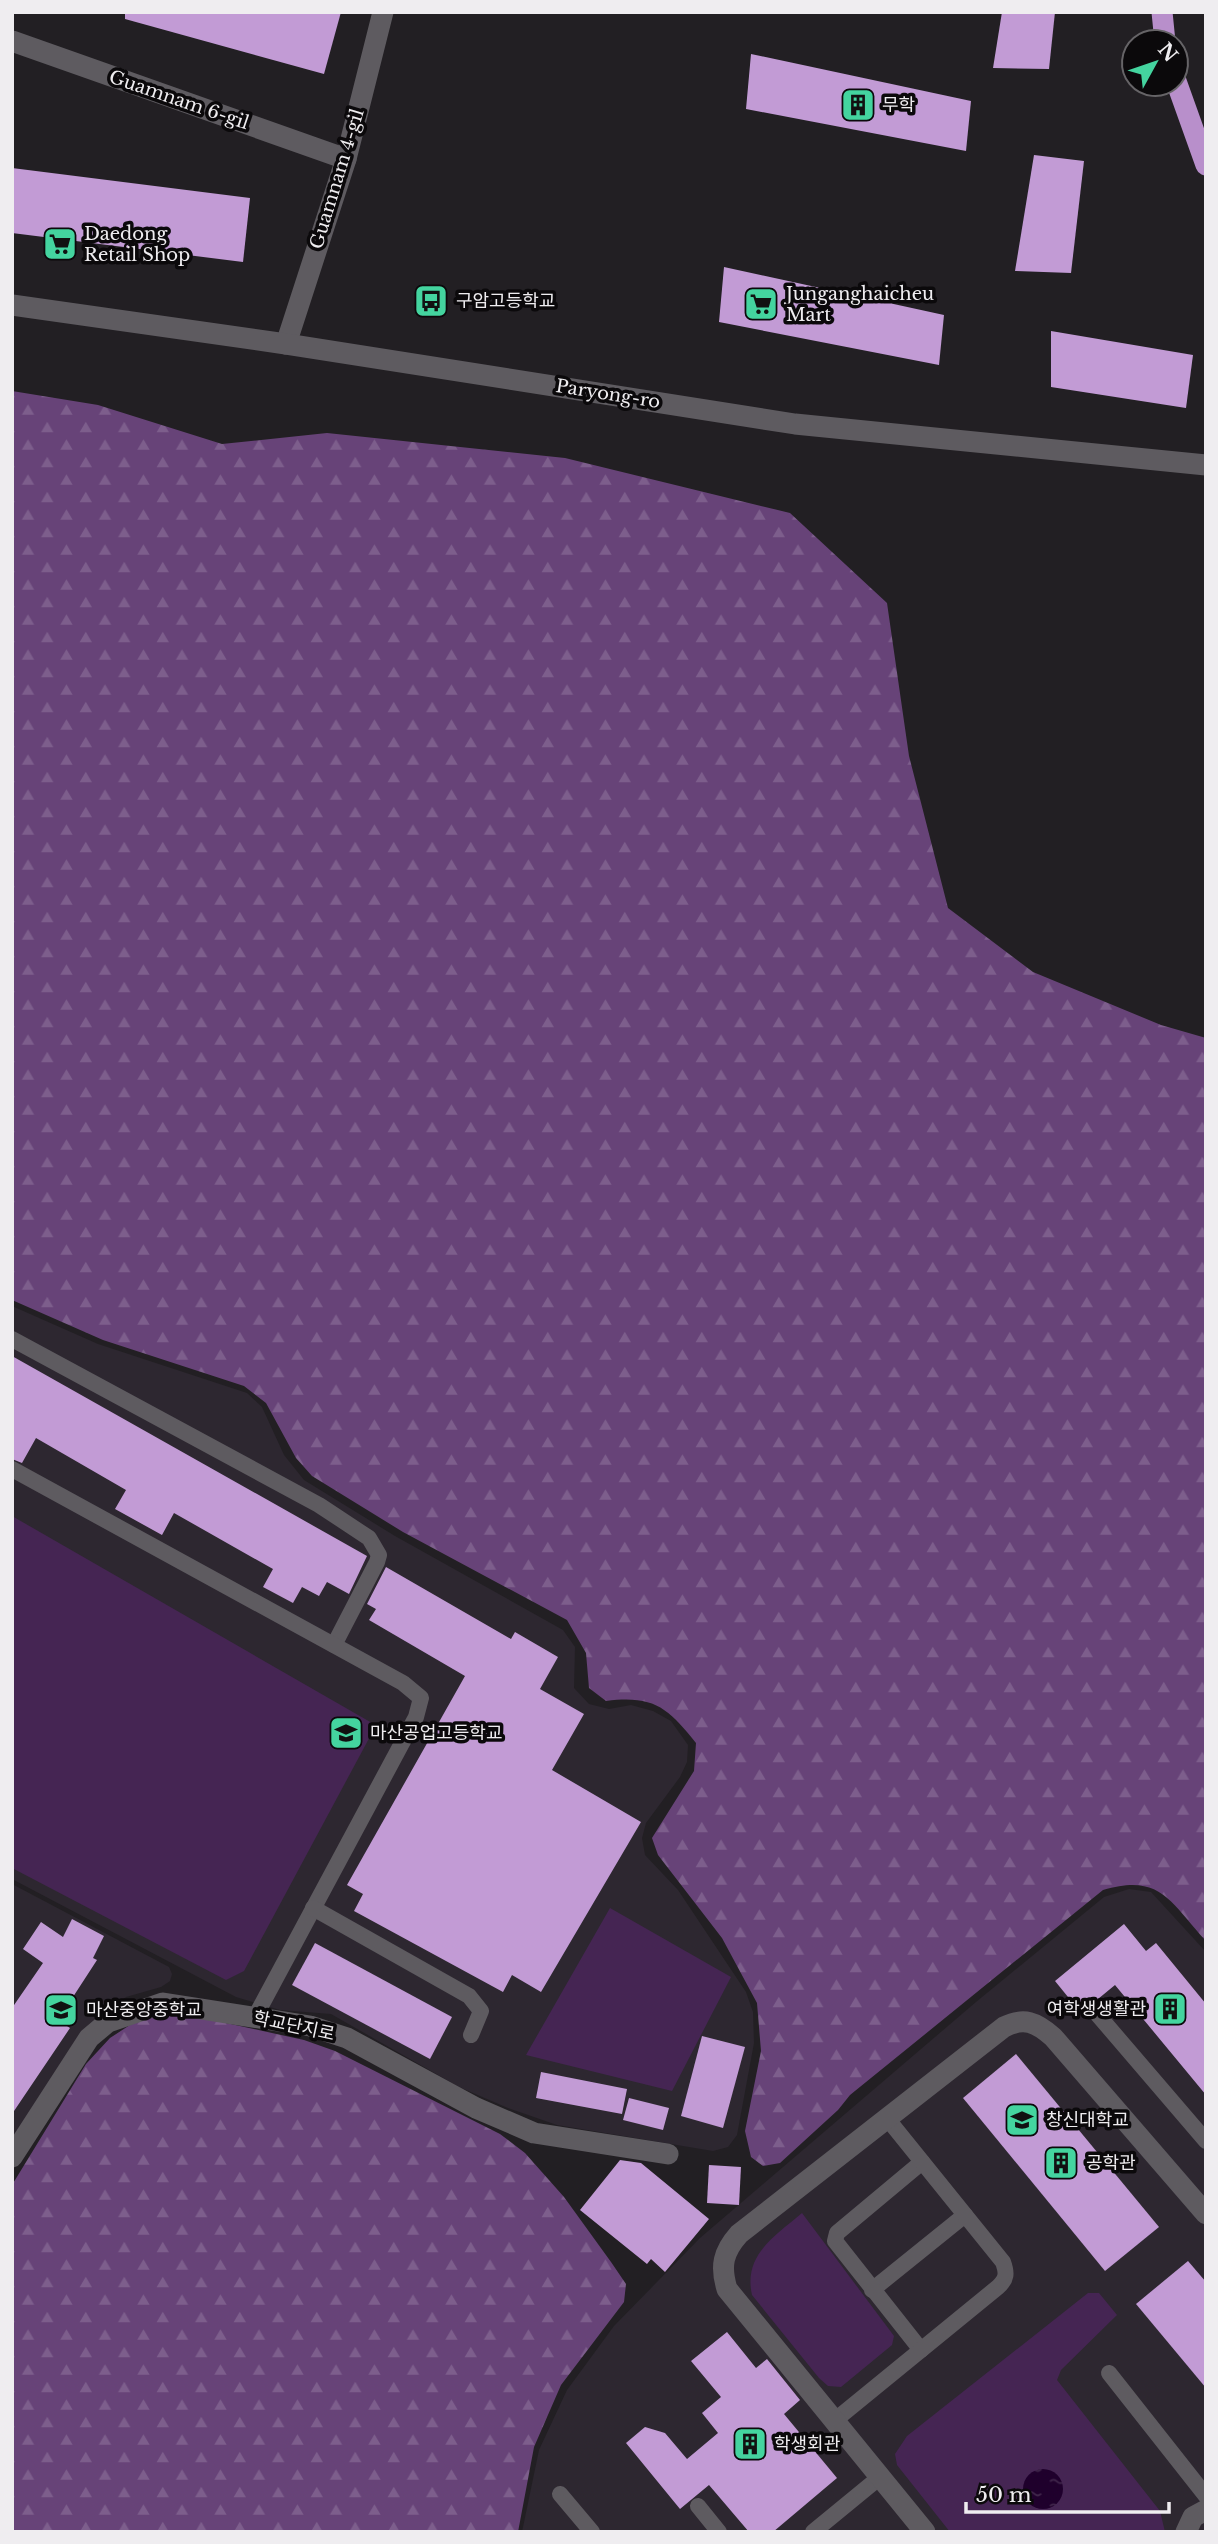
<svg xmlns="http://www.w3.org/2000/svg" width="1218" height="2544" viewBox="0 0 1218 2544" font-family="'Libre Baskerville','Noto Sans KR',serif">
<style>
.built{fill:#2d2730}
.grass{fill:#452553}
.forest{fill:url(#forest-firs)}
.water{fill:url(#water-ripples)}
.building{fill:#c29bd5}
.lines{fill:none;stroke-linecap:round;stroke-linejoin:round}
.service{stroke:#5e5b60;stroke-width:16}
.minor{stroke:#5e5b60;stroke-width:21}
.secondary{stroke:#5e5b60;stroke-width:21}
.motorway{stroke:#b88fcb;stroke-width:21}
.labels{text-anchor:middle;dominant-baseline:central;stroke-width:7;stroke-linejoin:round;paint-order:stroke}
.street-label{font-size:18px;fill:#efedf0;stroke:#0b090b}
.poi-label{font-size:18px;fill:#efedf0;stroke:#0b090b;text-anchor:start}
</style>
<defs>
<pattern id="forest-firs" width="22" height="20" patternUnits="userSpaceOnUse" patternTransform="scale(1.75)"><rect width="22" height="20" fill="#674378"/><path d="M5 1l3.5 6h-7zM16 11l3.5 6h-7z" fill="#7d5e8c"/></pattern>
<pattern id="water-ripples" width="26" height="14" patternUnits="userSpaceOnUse" patternTransform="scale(1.75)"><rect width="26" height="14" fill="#1f002c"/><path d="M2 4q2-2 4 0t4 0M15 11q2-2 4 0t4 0" fill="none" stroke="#40264b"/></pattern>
</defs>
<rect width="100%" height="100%" fill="#221f23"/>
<g class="built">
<path d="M12,1306L98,1344L247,1393L262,1407L284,1455L304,1480L395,1536L563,1630L575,1647L574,1688L589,1704L609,1709L631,1705L653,1711L671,1721L688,1745L687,1762L680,1777L646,1823L642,1838L645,1855L678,1890L746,1992L753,2012L754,2043L737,2135L728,2147L713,2151L557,2125L508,2108L459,2087L331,2014L280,2010L236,1997L12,1879Z"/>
<path d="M12,1884L169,1967L172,1974L170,1981L161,1987L126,1997L93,2023L12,2142Z"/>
<path d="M1129,1889L1151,1892L1206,1952V2532H522L539,2450L567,2390L614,2326L700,2238L976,2002L1104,1897Z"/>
</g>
<g class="grass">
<path d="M12,1516L372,1723L373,1731L244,1971L226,1980L12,1868Z"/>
<path d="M610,1908L731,1977L672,2091L526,2055Z"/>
<path d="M802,2213L894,2336L892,2345L841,2387L828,2386L819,2378L752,2295C743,2255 775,2236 802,2213Z"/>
<path d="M1088,2293H1099L1117,2315L1061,2370L1057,2380L1160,2511L1165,2532H950L897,2465L895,2454L907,2436Z"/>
</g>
<g class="forest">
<path d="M12,391L98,405L222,444L327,433L565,458L790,513L887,603L909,756L948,908L1033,972L1161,1025L1206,1038V1941C1170,1902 1161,1873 1103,1890L850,2095L838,2110L780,2163L763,2166L751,2157L745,2131L761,2051L757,2003L722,1938L658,1855L652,1838L694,1771L696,1743C668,1708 654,1695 606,1701L589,1688L586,1653L567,1620L403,1532L312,1476L296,1458L266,1403L244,1386L103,1340L12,1300Z"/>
<path d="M161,2015L194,2016L304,2040L335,2051L500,2134L525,2153L564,2197L611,2262L626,2284L624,2302L561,2385L534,2447L518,2532H12V2185L86,2064L110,2038L133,2023Z"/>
</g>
<circle class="water" cx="1043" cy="2489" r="20"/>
<g class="building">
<path d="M125,12H341L324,74L125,19Z"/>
<path d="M1002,12H1055L1049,69L993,68Z"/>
<path d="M751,54L971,101L966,151L746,109Z"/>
<path d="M1034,155L1084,161L1071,273L1015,271Z"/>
<path d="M12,168L250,198L243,262L12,233Z"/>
<path d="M724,267L944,315L939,365L719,322Z"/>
<path d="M1051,331L1193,355L1186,408L1051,387Z"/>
<path d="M12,1356L367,1556L349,1594L327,1582L319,1596L302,1587L293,1603L263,1587L273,1569L174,1513L162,1535L115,1509L126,1490L36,1438L22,1463L12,1459Z"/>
<path d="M386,1567L511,1639L515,1632L558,1657L540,1689L584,1714L552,1770L641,1822L541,1992L512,1975L503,1992L354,1911L363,1894L347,1885L465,1676L369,1620L376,1609L367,1604Z"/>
<path d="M72,1919L104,1936L93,1958L97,1960L58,2020L70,2028L12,2114V2008L43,1963L23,1949L41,1922L63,1937Z"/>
<path d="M1124,1924L1146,1951L1156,1943L1206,2004V2095L1115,1985L1081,2013L1055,1981Z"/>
<path d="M315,1943L452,2017L430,2059L292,1985Z"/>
<path d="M702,2036L745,2047L723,2128L681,2116Z"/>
<path d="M1016,2054L1159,2227L1105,2271L963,2098Z"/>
<path d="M541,2072L627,2089L622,2114L536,2098Z"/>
<path d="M629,2098L669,2108L663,2130L623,2120Z"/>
<path d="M620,2160L641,2163L709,2219L665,2272L651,2259L647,2264L580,2210Z"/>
<path d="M709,2165L741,2167L739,2205L707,2203Z"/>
<path d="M1188,2261L1206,2282V2388L1136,2304Z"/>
<path d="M727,2332L756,2368L767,2359L800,2400L784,2414L837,2478L773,2532H749L709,2485L680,2509L626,2443L645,2427L665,2433L687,2459L718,2433L702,2413L721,2397L691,2361Z"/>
</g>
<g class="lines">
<g class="service">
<path d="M12,1339L319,1505L369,1538L379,1555L377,1562L334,1645"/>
<path d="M12,1469L403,1683L421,1698L416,1717L255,2017"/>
<path d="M313,1908L469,1996L481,2011L471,2035"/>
<path d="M1098,2015L1206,2141"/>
<path d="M872,2290L965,2215"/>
<path d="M921,2350L835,2241L837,2233L922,2162"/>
<path d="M1109,2373L1206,2496"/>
<path d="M834,2421L998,2287C1007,2279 1007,2273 1003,2262L886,2117"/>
<path d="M560,2494L592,2532"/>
<path d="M698,2506L719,2532"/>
<path d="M813,2532L880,2477"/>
</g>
<g class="minor">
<path d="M12,41L346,159"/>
<path d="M286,344L346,159L383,12"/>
<path d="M12,2157L89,2038L108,2022L163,2003L310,2026L347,2038L476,2108L534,2133L668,2154"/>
<path d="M925,2532L727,2289C720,2266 723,2252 739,2234L1004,2027C1024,2017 1036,2022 1053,2037L1206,2214"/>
<path d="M1186,2532L1193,2517L1206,2510"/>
</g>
<path class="secondary" d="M12,305L286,344L795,424L1206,465"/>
<g class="motorway">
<path d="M1162,12L1165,42"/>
<path d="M1176,81L1206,165"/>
</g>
</g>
<defs>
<symbol id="building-square" viewBox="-11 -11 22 22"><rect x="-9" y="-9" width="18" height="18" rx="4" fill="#44d49f" stroke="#0b090b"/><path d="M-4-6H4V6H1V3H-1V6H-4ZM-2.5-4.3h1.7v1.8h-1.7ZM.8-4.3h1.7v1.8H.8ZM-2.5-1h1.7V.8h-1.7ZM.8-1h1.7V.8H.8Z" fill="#111"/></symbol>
<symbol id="supermarket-square" viewBox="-11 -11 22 22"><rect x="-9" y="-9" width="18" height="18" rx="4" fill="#44d49f" stroke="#0b090b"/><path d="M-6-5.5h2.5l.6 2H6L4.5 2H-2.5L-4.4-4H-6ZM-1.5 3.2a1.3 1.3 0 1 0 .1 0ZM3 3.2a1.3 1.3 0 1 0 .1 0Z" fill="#111"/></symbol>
<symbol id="bus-square" viewBox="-11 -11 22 22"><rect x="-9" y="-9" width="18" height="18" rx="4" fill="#44d49f" stroke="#0b090b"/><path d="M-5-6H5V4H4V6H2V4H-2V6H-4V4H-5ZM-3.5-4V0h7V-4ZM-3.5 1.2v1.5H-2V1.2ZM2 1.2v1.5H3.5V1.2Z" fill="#111"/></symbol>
<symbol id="school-square" viewBox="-11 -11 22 22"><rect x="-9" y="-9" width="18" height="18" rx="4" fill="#44d49f" stroke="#0b090b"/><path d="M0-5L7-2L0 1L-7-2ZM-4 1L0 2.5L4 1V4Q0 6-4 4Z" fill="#111"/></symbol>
<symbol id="university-square" viewBox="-11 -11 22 22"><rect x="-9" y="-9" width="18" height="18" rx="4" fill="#44d49f" stroke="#0b090b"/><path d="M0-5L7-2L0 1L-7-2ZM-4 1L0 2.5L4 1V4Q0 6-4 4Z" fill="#111"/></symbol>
</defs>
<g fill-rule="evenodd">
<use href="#building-square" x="839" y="86" width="38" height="38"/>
<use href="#supermarket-square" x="41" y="225" width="38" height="38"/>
<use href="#bus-square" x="412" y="282" width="38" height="38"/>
<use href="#supermarket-square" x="742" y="285" width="38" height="38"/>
<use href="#school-square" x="327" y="1714" width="38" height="38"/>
<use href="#building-square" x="1151" y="1990" width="38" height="38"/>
<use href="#school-square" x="42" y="1991" width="38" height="38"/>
<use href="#university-square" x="1003" y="2101" width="38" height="38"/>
<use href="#building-square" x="1042" y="2144" width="38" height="38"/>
<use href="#building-square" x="731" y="2425" width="38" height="38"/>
</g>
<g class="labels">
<g class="street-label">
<text transform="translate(179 100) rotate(19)">Guamnam 6-gil</text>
<text transform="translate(337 179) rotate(-73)">Guamnam 4-gil</text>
<text transform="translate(608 394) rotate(9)">Paryong-ro</text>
<text transform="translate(294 2026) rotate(12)">학교단지로</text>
</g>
<g class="poi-label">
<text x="882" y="105">무학</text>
<text x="84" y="234">Daedong<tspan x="84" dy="21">Retail Shop</tspan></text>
<text x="786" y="294">Junganghaicheu<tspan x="786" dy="21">Mart</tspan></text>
<text x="456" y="301">구암고등학교</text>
<text x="370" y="1733">마산공업고등학교</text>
<text x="1146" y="2009" text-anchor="end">여학생생활관</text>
<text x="86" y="2010">마산중앙중학교</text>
<text x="1046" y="2120">창신대학교</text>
<text x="1086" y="2163">공학관</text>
<text x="774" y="2444">학생회관</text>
</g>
</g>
<rect width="1218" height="2544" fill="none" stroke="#efedf0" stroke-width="28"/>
<g transform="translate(1155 63) rotate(50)"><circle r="33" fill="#0b090b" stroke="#666467" stroke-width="2"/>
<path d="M0-5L12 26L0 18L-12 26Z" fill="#44d49f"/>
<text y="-10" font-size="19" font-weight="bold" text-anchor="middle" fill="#efedf0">N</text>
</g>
<path d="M966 2502v10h203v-10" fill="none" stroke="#efedf0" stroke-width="3.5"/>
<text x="976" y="2502" font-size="21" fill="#efedf0" stroke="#0b090b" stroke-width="5" paint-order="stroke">50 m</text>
</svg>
